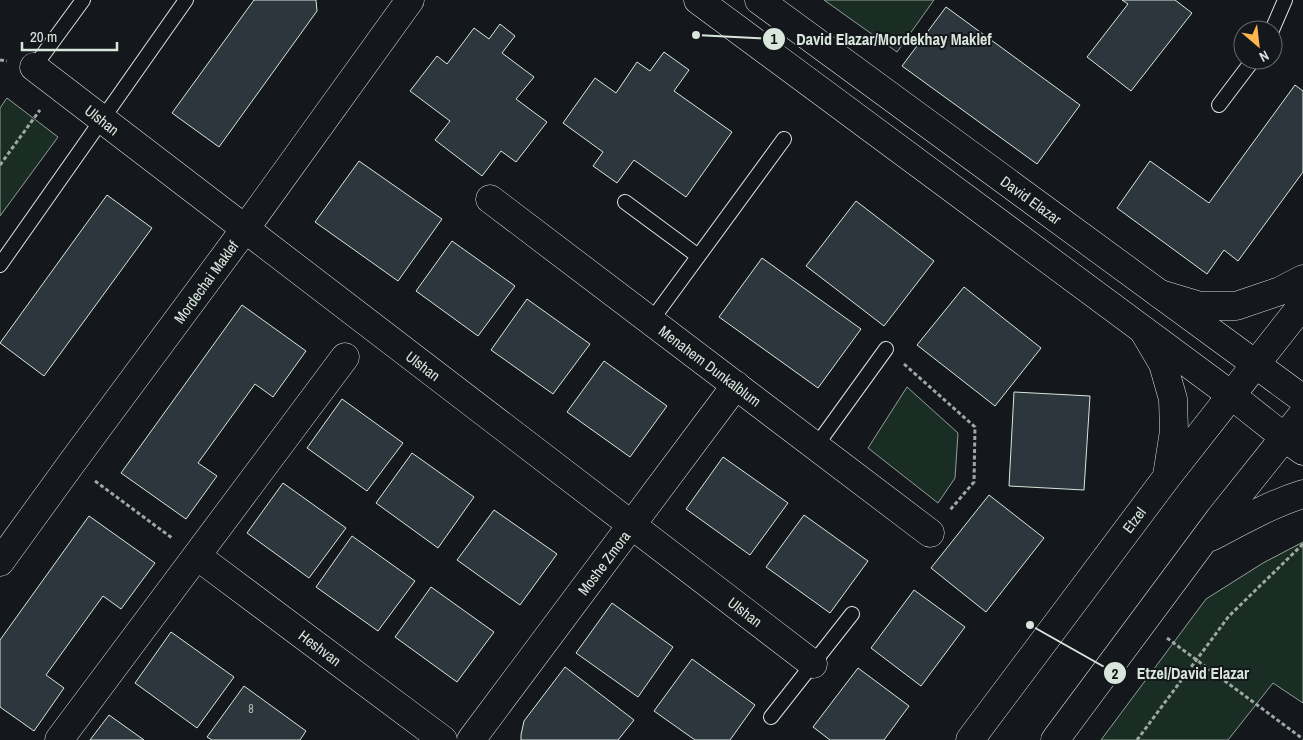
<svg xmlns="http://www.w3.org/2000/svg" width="1303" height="740" viewBox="0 0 1303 740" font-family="'Archivo Narrow',sans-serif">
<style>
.green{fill:#1a2d24;stroke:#939e99}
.building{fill:#2c363c;stroke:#d8e6dc}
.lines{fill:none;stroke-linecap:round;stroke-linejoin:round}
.lane-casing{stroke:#d8e6dc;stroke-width:16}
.street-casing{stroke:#d8e6dc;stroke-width:29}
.secondary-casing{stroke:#d8e6dc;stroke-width:29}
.primary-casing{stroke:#d8e6dc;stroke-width:29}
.path{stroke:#9da8a2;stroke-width:3;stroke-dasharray:4 2.5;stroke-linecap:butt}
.lane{stroke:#14181c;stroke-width:14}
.street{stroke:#14181c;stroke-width:28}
.secondary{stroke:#14181c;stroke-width:28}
.primary{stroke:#14181c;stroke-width:28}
.labels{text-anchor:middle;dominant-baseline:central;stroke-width:4;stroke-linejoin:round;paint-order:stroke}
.number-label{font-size:12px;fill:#adbab4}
.street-label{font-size:15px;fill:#d8e6dc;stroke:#14181c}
.leader{fill:none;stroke:#d8e6dc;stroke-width:2}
.callout-dot{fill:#d8e6dc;stroke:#14181c;stroke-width:2}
.mark-label{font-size:15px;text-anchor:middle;font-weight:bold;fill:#111}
.callout-label{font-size:16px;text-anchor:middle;font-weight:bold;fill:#d8e6dc;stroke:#14181c;stroke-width:4;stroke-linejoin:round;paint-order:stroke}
</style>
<rect width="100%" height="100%" fill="#14181c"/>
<g class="green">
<path d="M824,0H934L897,52Z"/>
<path d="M7,98L58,137L0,216V108Z"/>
<path d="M907,387L958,433L955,478L938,503L868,448Z"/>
<path d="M1303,542V703L1273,683L1228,740H1101L1206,599L1263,563Z"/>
</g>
<g class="building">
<path d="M254,0H316L317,11L219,147L172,113Z"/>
<path d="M1122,0H1175L1192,13L1131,91L1087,57L1128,4Z"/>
<path d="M946,7L1080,105L1037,164L902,66Z"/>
<path d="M500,24L515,36L502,53L534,77L516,99L547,122L516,162L501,151L482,176L435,140L450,121L410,91L437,56L447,64L474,28L489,39Z"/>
<path d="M664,52L689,70L674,91L732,132L686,197L634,160L617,183L593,166L603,152L563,123L595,78L616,93L637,62L650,71Z"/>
<path d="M1295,85L1303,91V172L1238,261L1224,250L1207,274L1117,208L1150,161L1209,203Z"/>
<path d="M359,161L442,219L398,281L315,222Z"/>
<path d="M107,195L152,228L44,376L0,343Z"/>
<path d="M856,201L934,261L884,326L806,266Z"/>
<path d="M452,241L515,286L478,336L416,291Z"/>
<path d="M762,258L861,329L818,388L719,317Z"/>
<path d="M964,287L1041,348L995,406L917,345Z"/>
<path d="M527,299L590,344L553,394L491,350Z"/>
<path d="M242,305L306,351L273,397L255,384L198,463L217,476L186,519L121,473Z"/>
<path d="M604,361L667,406L630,457L567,412Z"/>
<path d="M1014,392L1090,396L1084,490L1009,486Z"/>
<path d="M342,399L403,443L367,491L307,448Z"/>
<path d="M412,453L474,497L438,548L376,503Z"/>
<path d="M723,457L788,503L750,555L686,509Z"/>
<path d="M283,483L346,528L309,578L247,533Z"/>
<path d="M989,495L1044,538L986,612L931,568Z"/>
<path d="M494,510L557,554L520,605L457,560Z"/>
<path d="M804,515L868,561L830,613L766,567Z"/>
<path d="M89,516L155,563L121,609L103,596L46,675L64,688L34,731L0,707V640Z"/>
<path d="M352,536L415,581L378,631L316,587Z"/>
<path d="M431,587L494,632L457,682L395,637Z"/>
<path d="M914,590L965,627L921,686L871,648Z"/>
<path d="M612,603L673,647L638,697L576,653Z"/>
<path d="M171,632L234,677L197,728L135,683Z"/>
<path d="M692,659L755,705L730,740H695L654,711Z"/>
<path d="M565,667L634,720L618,740H521V735L524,721Z"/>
<path d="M858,668L909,706L884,740H830L813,727Z"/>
<path d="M244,686L306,731L300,740H212L207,737Z"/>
<path d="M109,715L144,740H90Z"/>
</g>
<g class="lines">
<defs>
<g id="lane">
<path d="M1272,30L1285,0"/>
<path d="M34,67L83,0"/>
<path d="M1219,105L1253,60"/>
<path d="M625,202L698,256"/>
<path d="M0,265L186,0"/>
<path d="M651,321L784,139"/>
<path d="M816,446L886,349"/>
<path d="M771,717L852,614"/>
</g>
<g id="street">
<path d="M34,67L813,664"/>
<path d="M490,199L930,533"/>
<path d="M1284,437L1303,451"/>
<path d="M197,556L443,740"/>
<path d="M59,740L345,357"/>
<path d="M471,740L736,385"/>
</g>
<g id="secondary">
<path d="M698,0L1231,395L1284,437"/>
<path d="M759,0L1303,399"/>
<path d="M0,562L71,464L245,229L410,0"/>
</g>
<g id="primary">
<path d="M1160,294L1200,306H1236L1280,291L1303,279"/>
<path d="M1143,330L1163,364L1173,399L1174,431L1167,476"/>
<path d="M1211,537C1241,521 1271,504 1303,494"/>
<path d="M970,740L1167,477L1303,304"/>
<path d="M1055,740L1220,518L1303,414"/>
</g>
</defs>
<use href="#lane" class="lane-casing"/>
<use href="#street" class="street-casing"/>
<use href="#secondary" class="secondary-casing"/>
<use href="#primary" class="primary-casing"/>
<g class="path">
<path d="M0,60L7,61"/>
<path d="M0,165L40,110"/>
<path d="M904,364L975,427L974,482L950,510"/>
<path d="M95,481L172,538"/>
<path d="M1167,638L1303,739"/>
<path d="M1137,740L1229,616L1303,544"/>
</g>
<use href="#lane" class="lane"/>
<use href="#street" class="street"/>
<use href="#secondary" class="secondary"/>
<use href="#primary" class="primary"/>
</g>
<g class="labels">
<g class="number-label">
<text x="251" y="709">8</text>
</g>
<g class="street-label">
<text transform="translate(102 120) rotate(38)">Ulshan</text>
<text transform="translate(1031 200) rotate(36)">David Elazar</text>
<text transform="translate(206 282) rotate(-54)">Mordechai Maklef</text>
<text transform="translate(423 366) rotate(37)">Ulshan</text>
<text transform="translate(710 366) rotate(37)">Menahem Dunkalblum</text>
<text transform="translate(1134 520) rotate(-53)">Etzel</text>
<text transform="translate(604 563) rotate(-53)">Moshe Zmora</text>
<text transform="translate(745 612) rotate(37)">Ulshan</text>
<text transform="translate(320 648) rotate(37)">Heshvan</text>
</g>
</g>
<path class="leader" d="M696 35L774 39M1030 625L1115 673"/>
<g class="callout-dot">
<circle cx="696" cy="35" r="5"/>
<circle cx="1030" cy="625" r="5"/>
<circle cx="774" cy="39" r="12"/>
<circle cx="1115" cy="673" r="12"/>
</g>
<g class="mark-label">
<text x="774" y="44">1</text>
<text x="1115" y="679">2</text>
</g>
<g class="callout-label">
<text x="894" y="45">David Elazar/Mordekhay Maklef</text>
<text x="1193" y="679">Etzel/David Elazar</text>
</g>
<g transform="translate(1258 45) rotate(152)"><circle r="24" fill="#14181c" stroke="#626a69"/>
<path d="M0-4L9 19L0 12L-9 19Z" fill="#ffb74d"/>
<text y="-8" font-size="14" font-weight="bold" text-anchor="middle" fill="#d8e6dc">N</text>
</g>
<path d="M22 42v8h95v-8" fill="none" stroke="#d8e6dc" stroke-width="2.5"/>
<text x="30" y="42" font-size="15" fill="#d8e6dc" stroke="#14181c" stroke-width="4" paint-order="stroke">20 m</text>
</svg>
